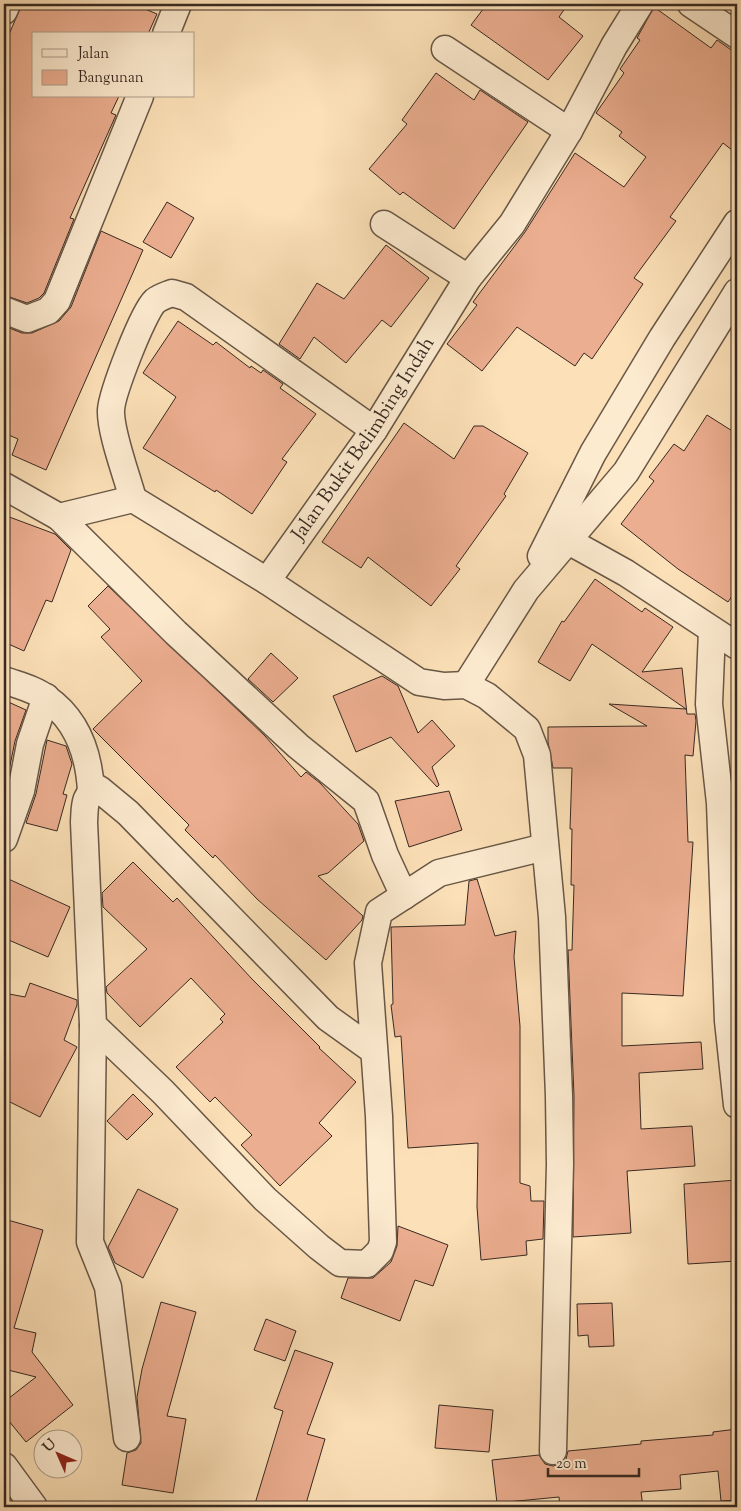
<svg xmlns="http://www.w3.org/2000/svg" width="741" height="1511" viewBox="0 0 741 1511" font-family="'Sorts Mill Goudy',serif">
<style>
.building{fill:#ecae90;stroke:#372921}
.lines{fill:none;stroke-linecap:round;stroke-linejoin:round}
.minor-casing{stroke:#685746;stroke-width:29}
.minor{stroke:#fdebd0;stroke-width:26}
.labels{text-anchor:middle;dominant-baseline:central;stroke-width:5;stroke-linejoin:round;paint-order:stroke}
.street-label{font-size:20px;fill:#372921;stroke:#fdebd0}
</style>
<rect width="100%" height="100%" fill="#fce0b7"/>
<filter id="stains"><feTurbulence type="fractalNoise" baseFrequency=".004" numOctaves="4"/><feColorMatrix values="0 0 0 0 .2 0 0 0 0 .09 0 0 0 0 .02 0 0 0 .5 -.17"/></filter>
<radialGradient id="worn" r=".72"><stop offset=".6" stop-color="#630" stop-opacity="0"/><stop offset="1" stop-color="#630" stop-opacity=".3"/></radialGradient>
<g class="building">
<path d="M22,4H133L157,14L148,34H34V96H119L111,113L116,115L70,218L74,219L44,293L39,298L27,303L4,295V46Z"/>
<path d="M487,4H568L559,17L583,36L548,80L471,25Z"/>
<path d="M654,7L711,48L717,40L737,54V154L723,143L670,217L676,221L634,278L643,284L592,359L584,353L575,366L517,327L482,371L447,344L477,305L473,302L525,232L575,153L624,187L646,157L619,136L622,132L596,113L624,73L620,69L640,40L637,38Z"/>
<path d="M436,73L474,100L480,90L528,122L454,229L403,192L400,195L369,169L407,124L402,120Z"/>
<path d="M167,202L194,218L171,258L143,242Z"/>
<path d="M101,231L143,250L46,470L12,455L18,439L4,433V326L22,333H32L59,321L71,307Z"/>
<path d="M386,245L429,278L391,327L382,320L346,363L314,337L300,359L279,344L317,283L344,299Z"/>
<path d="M178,321L213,345L216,342L250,368L251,366L261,373L263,370L283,384L280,388L316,414L282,459L287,462L252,514L216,490L215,492L143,448L176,397L143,373Z"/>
<path d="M707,415L737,434V589L728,602L678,569L621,524L654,481L649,477L674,444L684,451Z"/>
<path d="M404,423L454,459L474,426H483L528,453L504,494L506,496L456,566L460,569L431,606L368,557L361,568L322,542Z"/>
<path d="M4,515L55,534L71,550L52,602L46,600L24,651L4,642Z"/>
<path d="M595,579L642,612L645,608L673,627L642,672L682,668L687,714H695L696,721L693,756L685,755L688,842H693L683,996L622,993V1046L701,1042L703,1069L639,1073L641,1129L692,1126L695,1166L627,1171L631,1233L573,1237L574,1096L568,950H572L574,885H571L572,829H570L572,768H553L548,742V727L647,726L609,704L686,709L592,644L570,681L538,662L562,621L564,622Z"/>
<path d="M108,586L265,736L301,777L306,772L320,783L358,824L364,841L328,873L318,876L363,916L362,920L326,960L257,899L215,855L213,858L185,830L189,825L93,729L142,681L101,637L110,629L88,606Z"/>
<path d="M271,653L298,678L273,702L248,679Z"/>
<path d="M382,676L398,686L418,733L432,720L455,746L432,767L439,785L437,787L391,737L356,752L333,696Z"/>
<path d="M4,700L26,710L15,741L4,795Z"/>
<path d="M47,740L66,746L72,764L63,794L67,795L57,831L26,823L36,794Z"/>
<path d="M449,791L462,830L409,847L395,801Z"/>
<path d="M133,862L173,902L177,898L252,979L320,1047L319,1048L356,1082L319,1123L332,1136L280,1186L241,1145L252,1135L215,1097L210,1102L176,1067L223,1022L220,1019L225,1014L191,978L140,1027L107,993L106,987L147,949L103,907L102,893Z"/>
<path d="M4,877L70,907L48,957L4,938Z"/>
<path d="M477,879L495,936L516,931L514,957L520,1026V1183L530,1186L531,1201H544L543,1239L526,1241L527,1255L481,1260L477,1207L478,1143L408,1148L401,1036L395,1037L391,1005L393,1004L391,927L465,925L469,881Z"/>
<path d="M30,983L77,1000V1005L64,1040L77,1047L40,1117L4,1099V993L25,997Z"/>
<path d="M133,1094L153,1114L127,1140L107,1121Z"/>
<path d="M737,1180V1261L688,1264L684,1184Z"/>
<path d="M138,1189L178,1209L143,1278L115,1263L108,1247Z"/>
<path d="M4,1219L43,1230L14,1328L36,1333L32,1352L73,1405L26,1442L4,1415V1402L36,1377L4,1369Z"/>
<path d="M398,1226L448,1245L433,1286L415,1280L400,1321L341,1298L348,1278H373L391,1262L397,1246Z"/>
<path d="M161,1302L196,1312L167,1416L186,1419L173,1493L122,1485L127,1453L136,1450L141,1443L137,1397L142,1369Z"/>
<path d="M612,1303L614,1346L589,1347L588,1335L578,1336L577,1304Z"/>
<path d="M266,1319L296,1331L285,1361L254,1350Z"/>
<path d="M295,1350L333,1363L307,1434L325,1439L305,1507H254L283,1411L274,1408Z"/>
<path d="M439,1405L493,1410L489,1452L435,1448Z"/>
<path d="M737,1429V1500L721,1501L718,1471L680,1475L681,1489L641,1492L643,1507H560L559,1497L497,1503L492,1460L539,1455L545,1464L553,1466L560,1464L566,1459L568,1451L641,1444V1441L713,1435V1432Z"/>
</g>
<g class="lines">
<defs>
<g id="minor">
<path d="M691,4L737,35"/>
<path d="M4,11L7,4"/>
<path d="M166,34L178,4"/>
<path d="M445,49L569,131"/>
<path d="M384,224L468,278"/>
<path d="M4,310L27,319L48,311L57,301L140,96"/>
<path d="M4,486L59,517L133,499L267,581"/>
<path d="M133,499C127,476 110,432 111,410C112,393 143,312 155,301C160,297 167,295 172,293L186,297L374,430"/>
<path d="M59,517L176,633L298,746L366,801L385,855L404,896"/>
<path d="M554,533L626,573L737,646"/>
<path d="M541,556L593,453L662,338L737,223"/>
<path d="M712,631L709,704L720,803L728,1021L737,1105"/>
<path d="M4,680C17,685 35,689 46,698C78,720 89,754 91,791"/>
<path d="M466,685L526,590L626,472L737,292"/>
<path d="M4,839L21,791L30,744L46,697"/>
<path d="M93,1025L90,1242L108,1287L127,1438"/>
<path d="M374,1051L328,1018L128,813L99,789C83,793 85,808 84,822L93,1025L163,1092L265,1199L319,1247L340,1263L367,1264L380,1251L383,1242L379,1116L368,963L379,912L439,873L545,847"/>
<path id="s1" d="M553,1451L560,1164L559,1096L552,917L537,755L527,729L487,696L466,685L444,686L419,682L267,581L374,430L468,278L512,224L569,131L614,46L640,4"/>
<path d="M4,1466L34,1507"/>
</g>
</defs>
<use href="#minor" class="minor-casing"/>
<use href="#minor" class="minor"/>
</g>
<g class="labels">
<g class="street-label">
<text stroke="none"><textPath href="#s1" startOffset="1202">Jalan Bukit Belimbing Indah</textPath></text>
</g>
</g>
<rect width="741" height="1511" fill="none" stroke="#fce0b7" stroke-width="20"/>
<rect x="5" y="5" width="731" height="1501" fill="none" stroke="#372921" stroke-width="2.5"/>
<rect x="10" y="10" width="721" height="1491" fill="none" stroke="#372921"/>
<rect x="32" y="32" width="162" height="65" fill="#fdebd0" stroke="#ae9d8a"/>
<rect x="42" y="49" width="25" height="8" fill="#fdebd0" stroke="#ae9d8a"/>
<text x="78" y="58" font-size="15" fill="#372921">Jalan</text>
<rect x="42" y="70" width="25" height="15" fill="#ecae90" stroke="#ae9d8a"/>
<text x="78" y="82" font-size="15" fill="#372921">Bangunan</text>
<g transform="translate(58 1454) rotate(315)"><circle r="24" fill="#fdebd0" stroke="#ae9d8a"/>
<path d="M0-4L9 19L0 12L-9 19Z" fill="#8f2418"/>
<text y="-8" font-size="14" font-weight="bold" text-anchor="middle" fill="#372921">U</text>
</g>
<path d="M548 1468v8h91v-8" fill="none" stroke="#372921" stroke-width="2.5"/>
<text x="556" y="1468" font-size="15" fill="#372921" stroke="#fdebd0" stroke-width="4" paint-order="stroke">20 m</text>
<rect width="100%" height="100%" filter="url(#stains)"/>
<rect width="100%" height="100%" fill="url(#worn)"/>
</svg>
